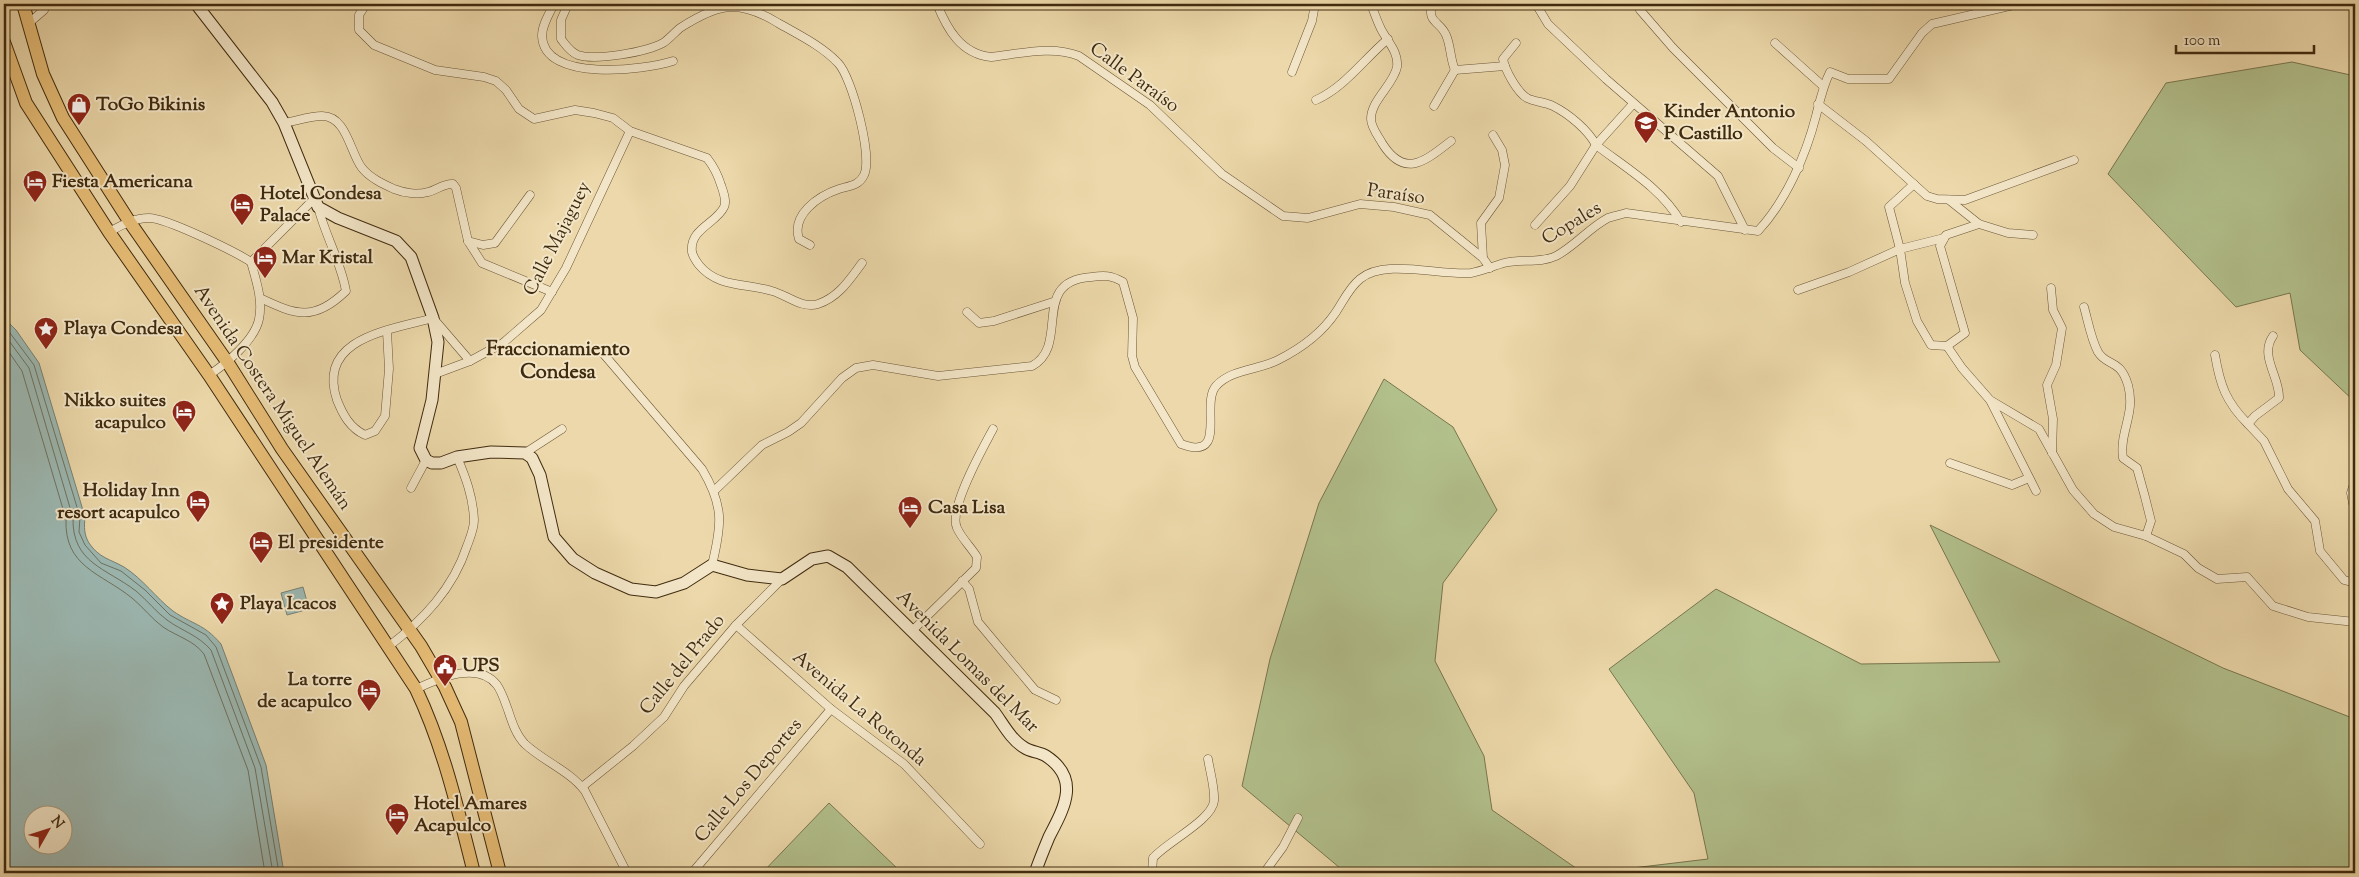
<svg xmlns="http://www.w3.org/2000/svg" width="2359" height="877" viewBox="0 0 2359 877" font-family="'Sorts Mill Goudy',serif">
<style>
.green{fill:#b2c08c;stroke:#79764e}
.water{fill:#9cb8b2;stroke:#778071;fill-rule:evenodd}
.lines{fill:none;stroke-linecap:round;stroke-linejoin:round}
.shore{stroke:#6e7260;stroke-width:1}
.minor-casing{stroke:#6b5636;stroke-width:9}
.secondary-casing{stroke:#402b0f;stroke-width:13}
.primary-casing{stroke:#402b0f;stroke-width:14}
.minor{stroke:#f3e6c8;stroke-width:8}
.secondary{stroke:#f3e6c8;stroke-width:11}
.primary{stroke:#e6bc75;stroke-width:12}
.labels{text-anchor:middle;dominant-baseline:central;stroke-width:4;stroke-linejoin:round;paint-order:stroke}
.street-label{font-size:19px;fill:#402b0f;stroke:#f3e6c8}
.poi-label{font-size:19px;font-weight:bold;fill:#402b0f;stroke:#f3e6c8;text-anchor:start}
.neighbourhood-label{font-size:20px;font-weight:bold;fill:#402b0f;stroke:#f3e6c8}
</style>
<rect width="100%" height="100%" fill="#ecd8aa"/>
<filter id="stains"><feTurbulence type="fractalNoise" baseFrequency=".004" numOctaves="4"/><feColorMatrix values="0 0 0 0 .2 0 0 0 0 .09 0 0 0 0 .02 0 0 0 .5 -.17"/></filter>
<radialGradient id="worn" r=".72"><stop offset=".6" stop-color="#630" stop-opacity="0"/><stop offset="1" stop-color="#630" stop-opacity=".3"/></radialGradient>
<g class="green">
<path d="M2292,62L2355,76V402L2300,350L2290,293L2236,307L2108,174L2166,83Z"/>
<path d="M1384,379L1453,427L1497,510L1443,583L1435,661L1484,756L1492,810L1583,873H1346L1242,786L1270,659L1319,503Z"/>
<path d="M1930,525L2223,668L2355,719V873H1591L1708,859L1694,793L1609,669L1716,589L1861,664L2000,662Z"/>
<path d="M829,803L902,873H762Z"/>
</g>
<g class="water">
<path d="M4,318L16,330L39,363L85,517C84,527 84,535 89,543C99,558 110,559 124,567C143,579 156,598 173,611C193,625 203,623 221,644L266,765L284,873H4ZM32,814H62V844H32Z"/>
<path d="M303,587L309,609L287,615L281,593Z"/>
</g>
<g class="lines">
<g class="shore">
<path d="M4,325L34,365L80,517L79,532L85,545L101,563L121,571L145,590L170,615L206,635L216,647L261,767L279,873"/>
<path d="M4,334L29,368L73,518C72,563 106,568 136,591C147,600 156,612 167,620C182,631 198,635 211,650L255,768L273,873"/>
<path d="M4,345L22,371L66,519C64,567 101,573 132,598C143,607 152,619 163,627C178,637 193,640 204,654L248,770L265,873"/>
</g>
<defs>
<g id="minor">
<path d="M366,4L359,15V30L374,45L435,70L484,77L496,81L506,90L519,109L534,119L575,110L594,113L613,118L630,131L707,158C714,167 718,175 721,185C723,191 727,201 724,207C717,223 689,229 692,252C693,257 696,261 699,265C718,288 746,283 772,291C787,295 802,309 818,304C839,297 850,279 862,263"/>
<path d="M554,4C549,14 542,25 542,36C544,83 645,70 673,61"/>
<path d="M568,4L561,20V39C566,45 570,52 578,55C596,61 646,52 663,43C669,39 674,33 680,28C694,19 716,7 732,7C749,7 765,15 778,23C799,35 822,46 838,63C852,77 873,157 864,175C859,186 849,186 839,189C818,196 791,215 799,239L810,245"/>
<path d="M937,4C947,29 961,54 991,57C1019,54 1052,45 1079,56L1150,105L1222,174L1283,216L1308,218L1360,204L1394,207L1430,215L1483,258L1490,268"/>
<path d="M1371,4C1374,12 1377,21 1381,29C1387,41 1399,52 1397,67C1394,84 1371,100 1371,119C1371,127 1378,136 1382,143C1405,180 1426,160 1451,141"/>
<path d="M1432,4C1427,23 1440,21 1446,35C1451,46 1450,59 1455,70"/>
<path d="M1536,4L1548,24L1606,79L1718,176L1745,230"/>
<path d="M1637,4L1640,10L1673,48L1773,148L1799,168"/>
<path d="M29,23L44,10L47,4"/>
<path d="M1516,43L1503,59C1505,70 1517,92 1527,98C1535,102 1545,102 1553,106C1569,114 1588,130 1596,145C1626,168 1661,188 1681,222"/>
<path d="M1775,43L1823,86"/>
<path d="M1455,70L1505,66"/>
<path d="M1292,72L1312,21L1315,4"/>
<path d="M1316,100C1345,87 1364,59 1388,39"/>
<path d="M1818,104L1866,141L1927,196L1937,199L1965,200L2074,160"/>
<path d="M1434,106L1455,70"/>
<path d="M284,123C296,121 310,116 322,116C347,116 350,153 362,168C370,178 383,184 394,189C404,193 418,195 428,192C437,190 444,183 453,184L456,188L468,241L482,263L552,292"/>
<path d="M1914,184L1889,207L1900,249L1905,283L1917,321L1931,345L1947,346L1965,333L1940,246L1946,235L1979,224"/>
<path d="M1949,200L1979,224L2008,233L2033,235"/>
<path d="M1535,225L1570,186L1596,145L1633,104"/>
<path d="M109,232C122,225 134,218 149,218C166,218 234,251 251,262C256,280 263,300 259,319C255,340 226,364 209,375"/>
<path d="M468,241L483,245L495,243L530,195"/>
<path d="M1483,258L1481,223L1499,198L1505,165L1502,150L1493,135"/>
<path d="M251,262L314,199"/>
<path d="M2051,288L2053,310L2062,328L2056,365L2047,385L2053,419L2052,453"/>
<path d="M1798,290L1849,272L1900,249L1944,238"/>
<path d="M260,298C296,315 314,322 346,291C341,262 325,235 318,207"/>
<path d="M2084,307C2088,321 2091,339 2098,352C2107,367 2120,358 2128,385C2136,414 2119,432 2123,458L2137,468L2145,497L2151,521L2146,536"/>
<path d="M967,312L979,323L994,321L1053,302"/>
<path d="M387,331L389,369L385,416L375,431L365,435C350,428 343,415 337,400C316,338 390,330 433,318L470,361"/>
<path d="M2273,336C2259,356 2280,377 2279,398L2255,416L2248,424L2264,441L2288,489L2315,521L2320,551L2344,580L2355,583"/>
<path d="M1947,346L1962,368L1990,400L2039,429L2073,490L2094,514L2114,527L2146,536L2184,554L2198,568L2217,579L2247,577L2273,606L2308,617L2355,622"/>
<path d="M601,351L702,469C724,506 722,524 712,565"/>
<path d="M2215,355C2220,385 2226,402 2248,424"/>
<path d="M435,374L470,361L503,343L541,310L566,268L630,131"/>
<path d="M1990,400L2036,491"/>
<path d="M525,453L562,429"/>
<path d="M1950,463L2012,485L2029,478"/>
<path d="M2355,481L2351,493L2355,513"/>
<path d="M411,488L426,460"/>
<path d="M714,491L762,445L788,432L801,423L842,378L856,368L873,365L938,376L1032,366C1071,345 1029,281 1091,277C1104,275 1111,275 1123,282L1133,318L1132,356L1135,367L1181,444C1229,462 1200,404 1216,386C1231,369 1259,370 1278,360C1300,349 1322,333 1336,312C1344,300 1349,288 1360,279C1385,258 1440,276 1471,273C1482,271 1493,266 1504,263C1521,258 1539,264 1556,256C1575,246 1589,228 1608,218C1613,216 1620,215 1626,213L1758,231C1786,201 1806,155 1816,116C1820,100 1823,86 1830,72L1848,79H1889L1922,33L1932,24L2018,4"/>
<path d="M962,581L969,589L978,622L1035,690L1056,700"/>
<path d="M736,625L831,709L904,764L980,844"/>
<path d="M912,631L976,568L977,557C971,547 962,539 957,528C948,509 983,448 993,429"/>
<path d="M388,647C423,620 453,589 467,546C470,538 474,529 474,520C473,497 466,478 457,457"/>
<path d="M416,689C438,679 478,660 497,685C502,692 505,702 508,710C512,722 516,735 525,744C543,761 570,771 585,791L627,873"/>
<path d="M582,787L633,746L664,717L684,686L736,625L782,579"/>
<path d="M692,873L831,709"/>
<path d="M1152,873L1153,858C1167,842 1212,820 1214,801C1215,788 1210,772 1208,759"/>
<path d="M1264,873L1283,847L1298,818"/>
</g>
<path id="secondary" d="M196,4L272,102L284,123L318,207L338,218L396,241L411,257L433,318L438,342L432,400L420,448L426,460L432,463H441L457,457L491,452L525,453L532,458L540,475L554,537L573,559L595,573L631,589L656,592L684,583L712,565L747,575L782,579L812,559L828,556L847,567L995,713C1003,724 1012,741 1025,748C1031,752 1040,752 1046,756C1081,779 1064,808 1049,837C1044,849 1039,861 1035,873"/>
<g id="primary">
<path d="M23,4L43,74L63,118L129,221L228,363L282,449L421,646L445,687L461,722L500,873"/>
<path d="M4,42L26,103L109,232L209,375L416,689C444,748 458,810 474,873"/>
</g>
</defs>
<use href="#minor" class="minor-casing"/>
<use href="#secondary" class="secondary-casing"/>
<use href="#primary" class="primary-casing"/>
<use href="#minor" class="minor"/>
<use href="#secondary" class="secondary"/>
<use href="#primary" class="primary"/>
</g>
<defs>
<symbol id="shop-pin" viewBox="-11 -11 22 30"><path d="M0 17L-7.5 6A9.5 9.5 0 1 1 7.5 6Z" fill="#8f2418" stroke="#f3e6c8"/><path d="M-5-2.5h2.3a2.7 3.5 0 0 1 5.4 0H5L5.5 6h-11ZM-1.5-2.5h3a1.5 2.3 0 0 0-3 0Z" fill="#fff"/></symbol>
<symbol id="school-pin" viewBox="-11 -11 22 30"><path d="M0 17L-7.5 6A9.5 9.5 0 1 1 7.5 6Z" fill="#8f2418" stroke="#f3e6c8"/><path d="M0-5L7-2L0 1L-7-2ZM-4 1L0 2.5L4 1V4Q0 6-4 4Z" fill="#fff"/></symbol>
<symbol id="hotel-pin" viewBox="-11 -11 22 30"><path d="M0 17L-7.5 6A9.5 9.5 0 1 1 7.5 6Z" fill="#8f2418" stroke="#f3e6c8"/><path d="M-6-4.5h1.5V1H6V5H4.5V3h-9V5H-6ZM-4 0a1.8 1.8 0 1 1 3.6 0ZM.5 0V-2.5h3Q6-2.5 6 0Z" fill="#fff"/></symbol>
<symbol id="sight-pin" viewBox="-11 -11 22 30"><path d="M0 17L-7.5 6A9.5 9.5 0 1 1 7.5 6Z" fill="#8f2418" stroke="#f3e6c8"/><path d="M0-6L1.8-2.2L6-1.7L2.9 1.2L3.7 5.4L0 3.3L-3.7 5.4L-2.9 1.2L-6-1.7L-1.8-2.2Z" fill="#fff"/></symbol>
<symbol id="civic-pin" viewBox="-11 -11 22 30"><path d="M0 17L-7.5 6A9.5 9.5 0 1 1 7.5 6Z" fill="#8f2418" stroke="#f3e6c8"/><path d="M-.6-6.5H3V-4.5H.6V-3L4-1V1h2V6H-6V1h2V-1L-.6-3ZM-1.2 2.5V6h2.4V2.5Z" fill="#fff"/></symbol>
</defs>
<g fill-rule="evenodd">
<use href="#shop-pin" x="65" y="91" width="28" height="38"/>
<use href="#school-pin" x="1632" y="109" width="28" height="38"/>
<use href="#hotel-pin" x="21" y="168" width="28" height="38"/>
<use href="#hotel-pin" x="228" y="191" width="28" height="38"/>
<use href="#hotel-pin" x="251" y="244" width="28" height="38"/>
<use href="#sight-pin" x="32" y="315" width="28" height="38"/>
<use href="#hotel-pin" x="170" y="398" width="28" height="38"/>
<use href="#hotel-pin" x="184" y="488" width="28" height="38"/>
<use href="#hotel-pin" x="896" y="494" width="28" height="38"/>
<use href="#hotel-pin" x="247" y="529" width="28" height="38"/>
<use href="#sight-pin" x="208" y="590" width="28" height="38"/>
<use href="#civic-pin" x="431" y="652" width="28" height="38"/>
<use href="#hotel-pin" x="355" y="677" width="28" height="38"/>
<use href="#hotel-pin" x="383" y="801" width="28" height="38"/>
</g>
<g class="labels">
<g class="street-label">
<text transform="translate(1134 78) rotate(36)">Calle Paraíso</text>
<text transform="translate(1396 195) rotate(8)">Paraíso</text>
<text transform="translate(1572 224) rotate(-31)">Copales</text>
<text transform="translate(558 239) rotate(-63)">Calle Majaguey</text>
<text transform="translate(272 398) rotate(56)">Avenida Costera Miguel Alemán</text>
<text transform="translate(967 662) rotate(45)">Avenida Lomas del Mar</text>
<text transform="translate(683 665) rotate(-51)">Calle del Prado</text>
<text transform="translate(859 709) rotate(40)">Avenida La Rotonda</text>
<text transform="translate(749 781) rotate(-50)">Calle Los Deportes</text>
</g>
<g class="poi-label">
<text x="96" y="105">ToGo Bikinis</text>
<text x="1664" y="112">Kinder Antonio<tspan x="1664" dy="22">P Castillo</tspan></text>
<text x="52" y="182">Fiesta Americana</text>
<text x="260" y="194">Hotel Condesa<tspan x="260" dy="22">Palace</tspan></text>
<text x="282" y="258">Mar Kristal</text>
<text x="64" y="329">Playa Condesa</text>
<text x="166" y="401" text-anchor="end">Nikko suites<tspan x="166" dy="22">acapulco</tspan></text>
<text x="180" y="491" text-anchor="end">Holiday Inn<tspan x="180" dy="22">resort acapulco</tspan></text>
<text x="928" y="508">Casa Lisa</text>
<text x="278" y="543">El presidente</text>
<text x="240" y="604">Playa Icacos</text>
<text x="462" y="666">UPS</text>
<text x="352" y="680" text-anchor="end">La torre<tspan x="352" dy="22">de acapulco</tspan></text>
<text x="414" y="804">Hotel Amares<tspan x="414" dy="22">Acapulco</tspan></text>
</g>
<g class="neighbourhood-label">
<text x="558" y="350">Fraccionamiento<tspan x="558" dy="23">Condesa</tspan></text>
</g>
</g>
<rect width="2359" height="877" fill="none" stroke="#ecd8aa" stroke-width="20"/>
<rect x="5" y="5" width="2349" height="867" fill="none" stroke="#402b0f" stroke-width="2.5"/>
<rect x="10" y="10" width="2339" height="857" fill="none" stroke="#402b0f"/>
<g transform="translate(48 830) rotate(51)"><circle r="24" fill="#f3e6c8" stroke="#ab9b7e"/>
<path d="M0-4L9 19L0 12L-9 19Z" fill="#8f2418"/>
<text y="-8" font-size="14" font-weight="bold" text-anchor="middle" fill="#402b0f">N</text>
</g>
<path d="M2176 45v8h138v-8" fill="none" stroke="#402b0f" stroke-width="2.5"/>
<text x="2184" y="45" font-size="15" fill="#402b0f" stroke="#f3e6c8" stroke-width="4" paint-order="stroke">100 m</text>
<rect width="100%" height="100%" filter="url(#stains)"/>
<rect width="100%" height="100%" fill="url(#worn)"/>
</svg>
